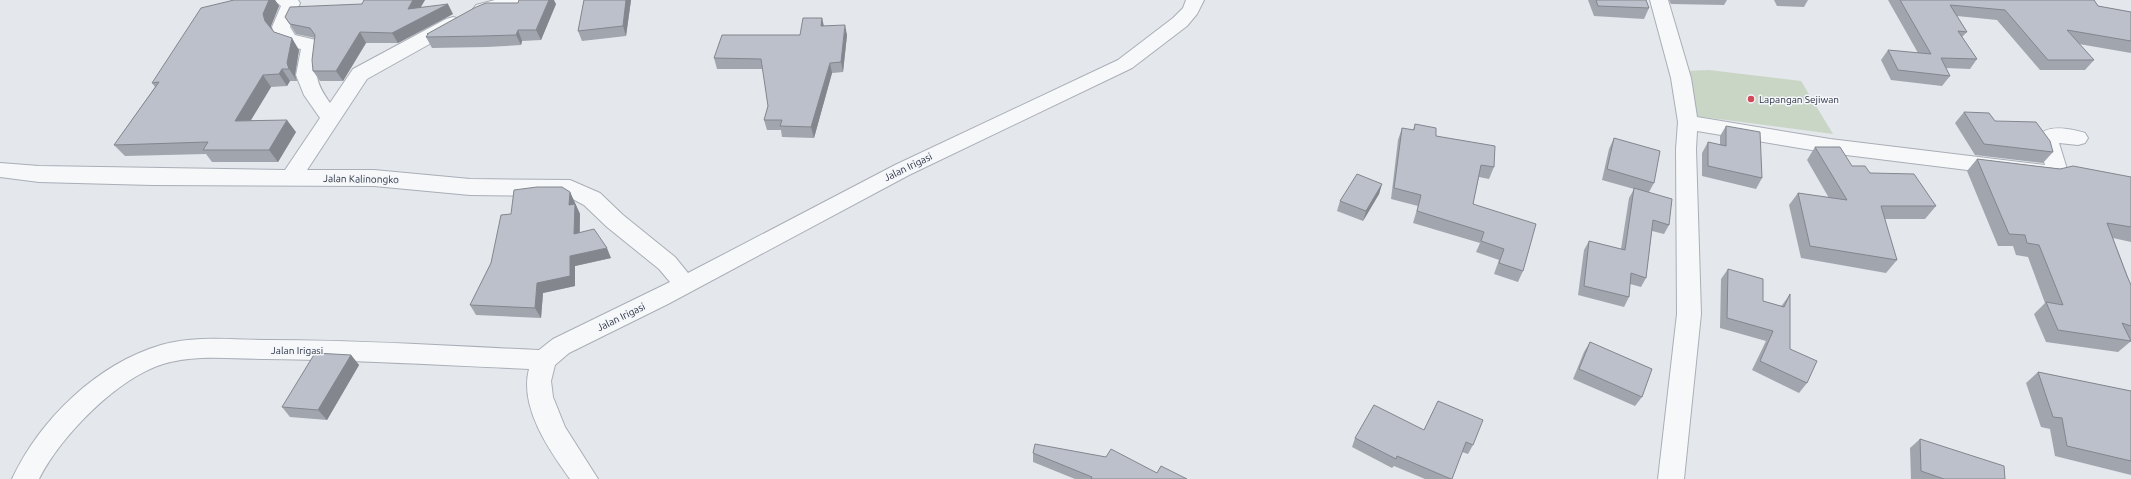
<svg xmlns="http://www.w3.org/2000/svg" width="2131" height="479" viewBox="0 0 2131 479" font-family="Ubuntu,sans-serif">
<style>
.green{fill:#c9d6c5}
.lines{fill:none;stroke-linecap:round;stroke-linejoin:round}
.minor-casing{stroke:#a9aeb7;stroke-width:2}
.minor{fill:#f7f8fa;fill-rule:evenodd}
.wall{fill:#a1a5ae}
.shaded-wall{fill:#83868d}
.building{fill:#bbc0ca;stroke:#83868d}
.poi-dot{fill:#d1495b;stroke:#f4f6f9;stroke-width:1.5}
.labels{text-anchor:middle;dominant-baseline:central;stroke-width:3;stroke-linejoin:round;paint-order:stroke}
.poi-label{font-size:10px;fill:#2b3445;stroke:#f4f6f9;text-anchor:start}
.street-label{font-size:10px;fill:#2b3445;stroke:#f4f6f9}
</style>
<rect width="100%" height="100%" fill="#e4e7ec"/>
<path class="green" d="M1709,70L1801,81L1833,134L1695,116L1683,71Z"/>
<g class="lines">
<defs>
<g id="minor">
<path d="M274,0H298L300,3L290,27L295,35L316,40L320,46C316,74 313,79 330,103L353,69L446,19L453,17L460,19L462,23L460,27L367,79L307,170H374L470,179L570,180L600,193L623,215L675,257L688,273L895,165L1118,60L1173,18L1183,8L1186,0H1204L1197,14L1187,26L1132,68L909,175L668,304L569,353L555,365L551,381L553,397L565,427L598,479H570C549,450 519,407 529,369C442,365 354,360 266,359C233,359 196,354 163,364C116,379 61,436 39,479H12C40,419 97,364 161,345C196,335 234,340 270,340C360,340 450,346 539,350L553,339L670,282L659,269L607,227L584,205L567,196L470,195L374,186L152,185L39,182L0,177V163L39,166L285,170L320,118L304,95L296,75L301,49C286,47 277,42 272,27L281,6Z"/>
<path d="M495,0H548L545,4C533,7 520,7 507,8C496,10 486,16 476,13L473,9L476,5Z"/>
<path d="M1650,0H1668L1691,78L1697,117L1830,139L2045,165L2037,138C2046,123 2071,129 2085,133L2088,138L2085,143L2078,145L2059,143L2067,169L2061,177L2049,180L1830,153L1697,131L1696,149L1701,314L1684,479H1658L1677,314L1676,149L1678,122L1671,78Z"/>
</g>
</defs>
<use href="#minor" class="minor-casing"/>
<use href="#minor" class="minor"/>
</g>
<g class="wall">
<path d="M234,0H275L279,6L271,26V29L274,32L299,50L295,75L297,81H290L287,86L271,87L251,120L296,132L278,162H212L206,154L125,156L114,145L155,87L152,83Z"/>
<path d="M364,0H425L420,7L453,14L398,43H366L343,81H320L313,71L315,38L296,34L285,17L362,4Z"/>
<path d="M584,0H631L626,36L582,41L578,31Z"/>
<path d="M1588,0H1646L1649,8L1644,19L1594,16Z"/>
<path d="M1669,0H1727L1724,5L1671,4Z"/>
<path d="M1774,0H1808L1804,7L1777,6Z"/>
<path d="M1888,0H2094L2098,6L2131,12V53L2079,44L2094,60L2085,70H2040L1997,20L1957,16L1967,32L1962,37L1977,59L1970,69L1946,68L1950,76L1942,86L1891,80L1881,60L1888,50L1918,53Z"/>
<path d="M556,4L541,40L522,41L521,45L487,47L432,48L426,37L427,36V34Z"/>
<path d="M822,18L824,26L847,35L843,72L832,73L814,138L782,137L781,130H767L764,120L768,106L763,69H717L714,58L800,35Z"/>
<path d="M1964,112L1995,121L2053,152L2043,163L1975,155L1955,123Z"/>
<path d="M1415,124L1494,167L1489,179L1479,177L1473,204L1523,271L1518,282L1494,274L1499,260L1476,252L1480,243L1413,223L1418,206L1391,199L1398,140L1402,128L1413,130Z"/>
<path d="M1726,126L1762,178L1756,189L1702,176V153L1708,142L1720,145V136Z"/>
<path d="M1614,138L1654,183L1649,192L1669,225L1664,234L1652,231L1646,278L1641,287L1630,284L1629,297L1624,307L1578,295L1584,250L1589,241L1621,249L1629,198L1634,189L1602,180L1609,149Z"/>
<path d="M1815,147L1852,166L1870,173L1936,206L1925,219H1884L1897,260L1886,273L1801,258L1789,205L1798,193L1829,198L1807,160Z"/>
<path d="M1977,159L2131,177V242L2113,238L2131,285V342H2130L2118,352L2046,342L2034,314L2045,303L2028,257L2016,255L2013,246H1998L1967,171Z"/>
<path d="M1382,184L1379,194L1363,221L1337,211L1340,201Z"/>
<path d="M570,192L580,214V233L611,258L575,266V286L543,293L541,318L476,315L470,305L491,263L511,214Z"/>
<path d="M1728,269L1763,301L1781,306L1783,304L1790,294V349L1807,383L1799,393L1752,370L1766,341L1720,328L1721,279Z"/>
<path d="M1590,342L1642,397L1635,406L1573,379L1584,352Z"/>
<path d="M351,355L359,365L327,420L290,417L282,407Z"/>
<path d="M2038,372L2131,391V475L2055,456L2050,429L2041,427L2026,383Z"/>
<path d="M1438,401L1473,445L1468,454L1462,452L1452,479H1425L1394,466L1392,468L1352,447L1355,438L1424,430Z"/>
<path d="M1920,439L2005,479H1911L1910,448Z"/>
<path d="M1033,453L1157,473L1187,479H1075L1033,462Z"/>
</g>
<g class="shaded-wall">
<path d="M269,0H275L279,6L271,26L273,33L265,21L263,14Z"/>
<path d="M413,0H425L414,19L408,9Z"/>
<path d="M549,0H554L556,4L541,40L536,30Z"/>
<path d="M626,0H631L626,36L623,26Z"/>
<path d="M448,4L453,14L398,43L392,33Z"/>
<path d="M822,18L824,28L821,26Z"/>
<path d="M845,25L847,35L843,72L841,62Z"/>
<path d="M518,30L522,41L521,45L516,35Z"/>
<path d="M360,32L366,43L343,81L336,71Z"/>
<path d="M292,38L299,50L295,75L297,81L289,69L287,63Z"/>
<path d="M830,63L832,73L814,138L811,127Z"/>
<path d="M282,69L290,81L287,86L279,74Z"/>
<path d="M263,75L271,87L243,133L235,121Z"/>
<path d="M287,120L296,132L278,162L269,150Z"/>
<path d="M1382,184L1379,194L1363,221L1366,211Z"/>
<path d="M570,192L580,214L579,244L574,234L569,205Z"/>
<path d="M607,248L611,258L575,266V286L543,293L541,318L535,308L537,283L570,256Z"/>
<path d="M351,355L359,365L327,420L318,410Z"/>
</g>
<g class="building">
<path d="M234,0H269L263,14L265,21L274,32L292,38L287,63L289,69H282L279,74L263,75L235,121L287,120L269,150H203L208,142L114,145L159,82L152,83L201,8Z"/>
<path d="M364,0H413L408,9L448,4L392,33L360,32L336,71H313L312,60L315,35L310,28L290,24L285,17L290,7L362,4Z"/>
<path d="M519,0H549L536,30H518L516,35L482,36L426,37L428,34H427L476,7L486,3H518Z"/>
<path d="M584,0H626L623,26L578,31Z"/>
<path d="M1596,0H1646L1649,8L1598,6Z"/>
<path d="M1900,0H2094L2098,6L2131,12V41L2067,30L2094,60H2048L2005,10L1950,5L1967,32L1958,31L1977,59L1941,58L1950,76L1898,70L1888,50L1931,54Z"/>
<path d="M803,18H822L821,26L845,25L841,62L830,63L811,127L780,126L782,120H764L768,106L761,59L714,58L722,35H800Z"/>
<path d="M1964,112L1989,113L1995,121L2036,122L2050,141L2053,152L1984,144Z"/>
<path d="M1415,124L1436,128V136L1495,146L1494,167L1481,165L1473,204L1536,224L1523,271L1499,263L1504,249L1481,241L1484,232L1417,211L1421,195L1394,188L1402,128L1414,130Z"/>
<path d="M1726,126L1760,132L1762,178L1708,166V142L1726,146Z"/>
<path d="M1614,138L1660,151L1654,183L1607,169Z"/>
<path d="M1815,147H1840L1852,166H1865L1870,173L1914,174L1936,206H1881L1897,260L1810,246L1798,193L1847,200Z"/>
<path d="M1977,159L2060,169L2073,166L2131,177V227L2107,223L2127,276L2131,285V326L2122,323L2131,341L2058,330L2046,302L2063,305L2039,245L2027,243L2025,235L2009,234Z"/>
<path d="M1357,174L1382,184L1366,211L1340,201Z"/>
<path d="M537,187H562L570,192L569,205L575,204L574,234L594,229L607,248L570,256V276L537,283L535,308L470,305L491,263L501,215L511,214L514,190Z"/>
<path d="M1634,188L1672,199L1669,225L1653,220L1646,278L1631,273L1629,297L1584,286L1589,241L1625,250Z"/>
<path d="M1728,269L1763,279V301L1784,307L1790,294V349L1817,361L1807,383L1760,361L1773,331L1727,318Z"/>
<path d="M1590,342L1652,369L1642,397L1579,369Z"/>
<path d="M315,353L351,355L318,410L282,407Z"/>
<path d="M2038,372L2131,391V461L2067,446L2062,418L2053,417Z"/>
<path d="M1438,401L1483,420L1473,445L1466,442L1452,479H1451L1397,456L1396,459L1355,438L1374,405L1424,430Z"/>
<path d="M1920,439L2004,466L2005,479H1944L1921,471Z"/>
<path d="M1035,444L1106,457L1111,449L1157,473L1161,466L1187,479H1091L1092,477L1033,453Z"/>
</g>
<circle class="poi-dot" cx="1751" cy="99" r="4"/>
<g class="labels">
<g class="poi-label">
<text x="1759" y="99">Lapangan Sejiwan</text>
</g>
<g class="street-label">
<text transform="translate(908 167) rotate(-26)">Jalan Irigasi</text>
<text transform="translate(361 179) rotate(1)">Jalan Kalinongko</text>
<text transform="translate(621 317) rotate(-26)">Jalan Irigasi</text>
<text x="297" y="350">Jalan Irigasi</text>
</g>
</g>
</svg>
